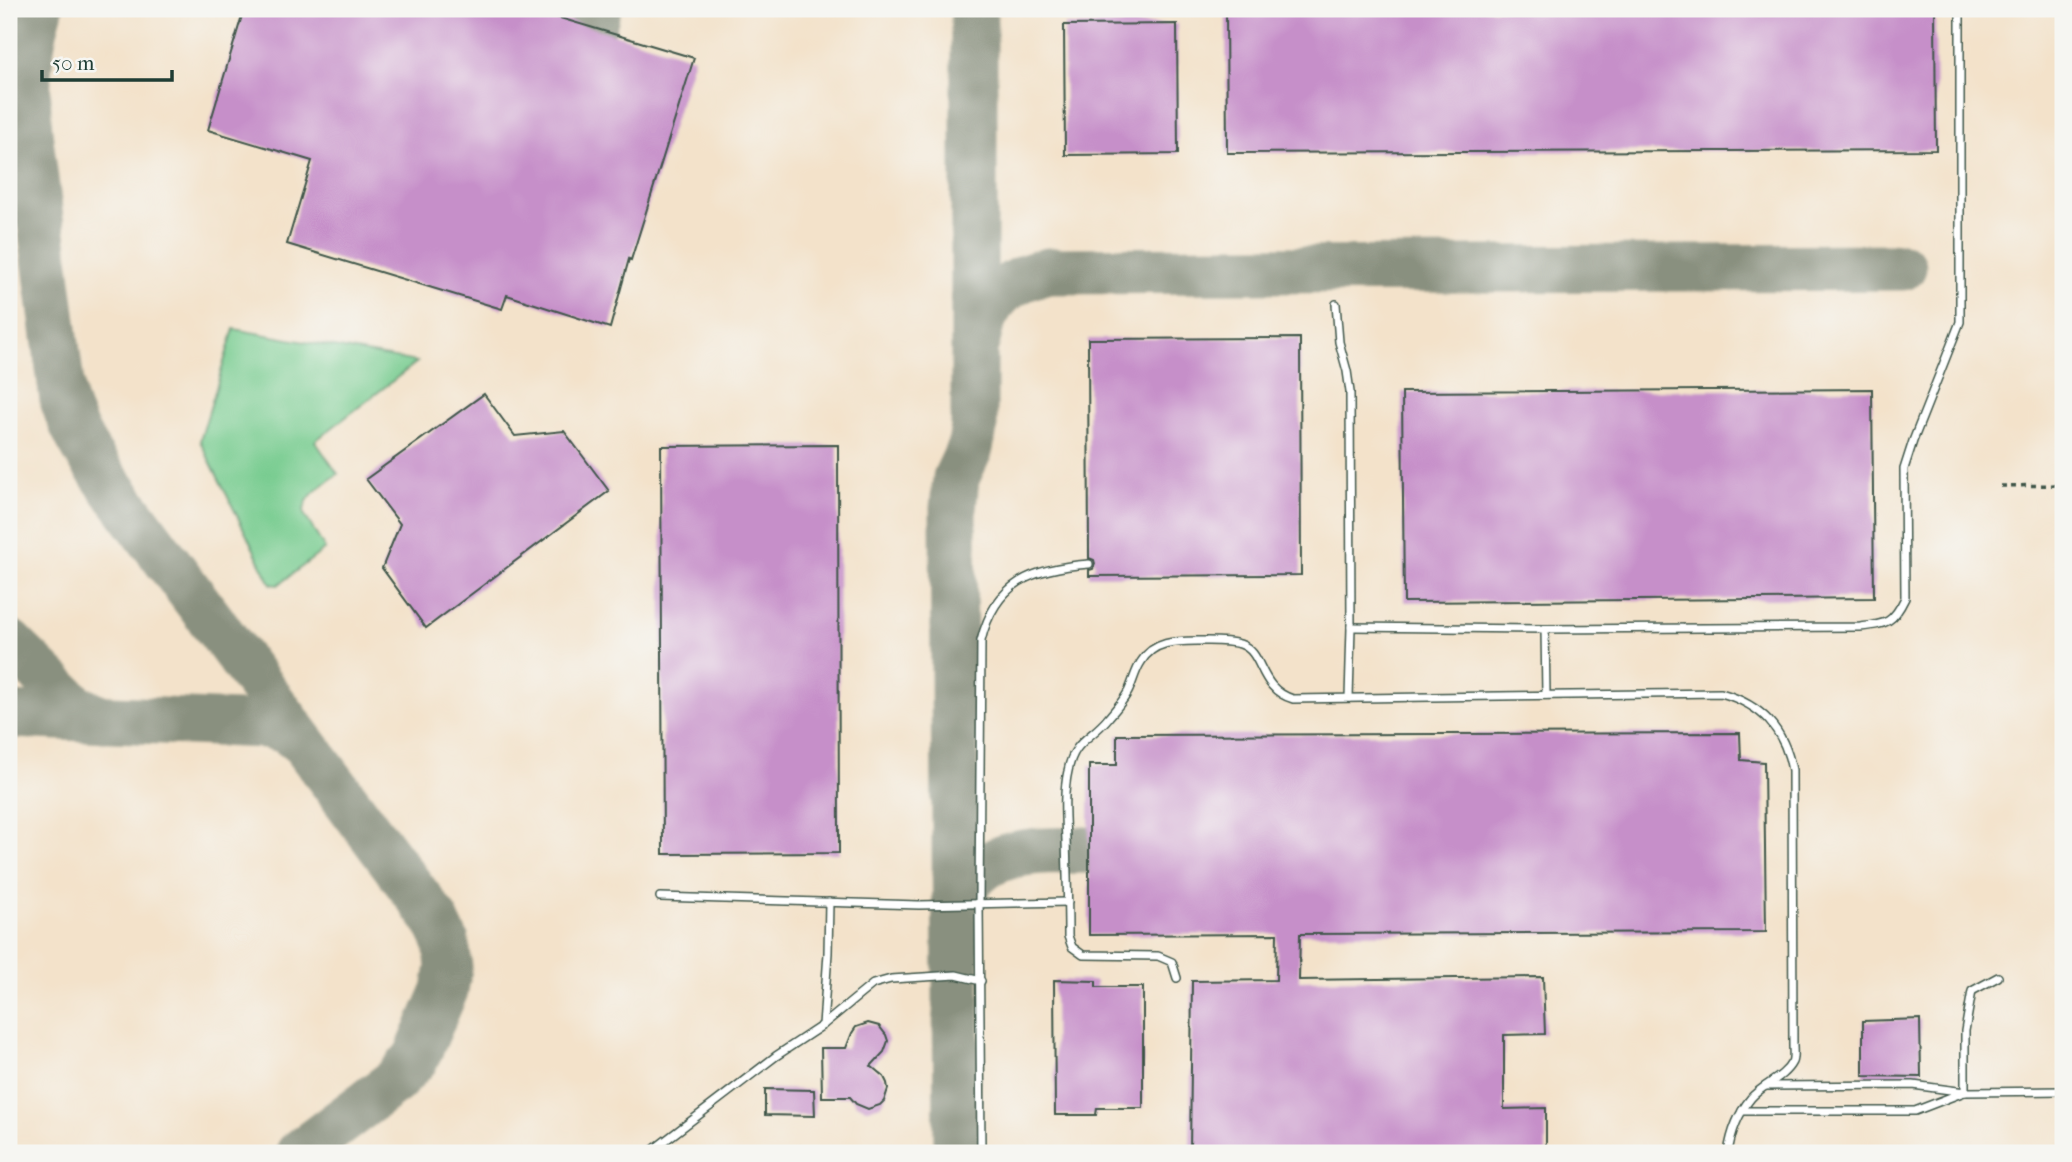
<svg xmlns="http://www.w3.org/2000/svg" width="2072" height="1162" viewBox="0 0 2072 1162" font-family="'IM FELL French Canon',serif">
<style>
.green{fill:#78cc90;stroke:#4c8462;stroke-width:2}
.lines{fill:none;stroke-linecap:round;stroke-linejoin:round}
.taxiway{stroke:#89907f;stroke-width:47}
.building{fill:#c68fc9}
.lane-casing{stroke:#3f564a;stroke-width:10}
.path{stroke:#3f564a;stroke-width:3.5;stroke-dasharray:5 5;stroke-linecap:butt}
.lane{stroke:#fff;stroke-width:7}
</style>
<rect width="100%" height="100%" fill="#f6f6f2"/>
<filter id="ink" filterUnits="userSpaceOnUse"><feTurbulence type="fractalNoise" baseFrequency=".0143" numOctaves="2"/><feDisplacementMap in="SourceGraphic" scale="14" xChannelSelector="R" yChannelSelector="G"/><feConvolveMatrix kernelMatrix="1 2 1 2 8 2 1 2 1" color-interpolation-filters="sRGB"/></filter>
<filter id="wash" filterUnits="userSpaceOnUse"><feTurbulence type="fractalNoise" baseFrequency=".00686" numOctaves="4" result="noise"/><feDisplacementMap in="SourceGraphic" scale="28" xChannelSelector="R" yChannelSelector="G"/><feGaussianBlur stdDeviation="1.57" result="paint"/><feColorMatrix in="noise" values="0 0 0 0 0 0 0 0 0 0 0 0 0 0 0 0 0 1.4 0 .05"/><feComposite in="paint" operator="in"/></filter>
<g filter="url(#wash)">
<rect width="100%" height="100%" fill="#f3e2ca"/>
<path class="green" d="M234,329L417,362L315,441L338,474C325,484 303,495 304,514L325,549L278,585L271,584L200,441Z"/>
<g class="lines">
<g class="taxiway">
<path d="M40,9C27,51 26,87 29,131L63,400C74,435 91,459 113,489L435,919L446,942L449,967L445,990L416,1058L395,1081L299,1153"/>
<path d="M592,28L598,9"/>
<path d="M977,340C984,300 1009,279 1048,271L1903,267"/>
<path d="M9,642L71,702L81,710L103,719"/>
<path d="M9,715L265,725L286,730L303,743"/>
<path d="M956,918C968,845 1033,851 1089,850"/>
<path d="M957,1153L953,508L956,478L970,448L974,428V9"/>
</g>
</g>
<g id="blocks">
<g class="building">
<path d="M244,9H530L694,58L631,260L629,259L610,328L507,295L502,309L287,244L312,161L208,130Z"/>
<path d="M1226,9H1935L1936,150L1227,153Z"/>
<path d="M1177,24L1178,154L1065,155L1064,25Z"/>
<path d="M1300,338L1301,575L1089,576V570L1093,569L1095,564L1094,560L1089,558L1088,339Z"/>
<path d="M1872,389L1874,598L1404,602L1402,392Z"/>
<path d="M484,394L515,436L564,431L609,491L426,628L382,568L400,524L366,479Z"/>
<path d="M838,445L839,853L663,854L661,446Z"/>
<path d="M1740,733L1741,760L1764,762L1766,932L1300,934L1299,980L1543,977L1545,1034L1504,1035V1109L1546,1108V1153H1190L1192,981L1276,980L1277,934L1089,935V765H1117V735Z"/>
<path d="M1054,980L1096,981V987H1143V1108H1097L1096,1115H1055Z"/>
<path d="M1920,1019L1921,1077L1863,1076V1021Z"/>
<path d="M868,1023L879,1026L886,1035L888,1041L884,1052L871,1066L884,1077L887,1083L888,1089L884,1101L880,1105L868,1109L856,1104L850,1097H822L821,1048H846L852,1033L856,1027Z"/>
<path d="M765,1089L814,1090L815,1116L765,1115Z"/>
</g>
</g>
</g>
<g filter="url(#ink)">
<use href="#blocks" fill-opacity="0" stroke="#3f564a" stroke-width="2"/>
<g class="lines">
<defs>
<g id="lane">
<path d="M1336,304L1339,342L1347,371L1350,392L1351,627L1349,698"/>
<path d="M1351,627L1545,629L1860,627C1887,624 1893,623 1905,598L1904,469L1913,441L1960,322V9"/>
<path d="M1545,629L1546,695"/>
<path d="M660,897L919,905L1068,902"/>
<path d="M1177,978L1172,962L1158,956L1083,955L1072,947L1068,936C1068,904 1067,872 1066,840C1065,817 1063,793 1068,771C1074,739 1092,739 1109,717C1116,709 1123,701 1128,692C1133,682 1135,671 1141,662C1153,641 1176,641 1197,641C1211,641 1226,640 1240,644C1265,652 1257,688 1293,699L1721,693C1762,705 1784,729 1792,770L1793,1045C1793,1050 1794,1058 1792,1062C1784,1078 1762,1085 1751,1098C1737,1115 1731,1132 1728,1153"/>
<path d="M823,1025L828,953L829,902"/>
<path d="M1766,1086L1913,1085L1965,1092L2063,1091"/>
<path d="M1965,1092V1031L1972,991L1998,977"/>
<path d="M1742,1111H1915L1964,1092"/>
<path d="M649,1153L776,1056L823,1025L873,984L891,979L956,975L981,981"/>
<path d="M981,1153L979,903L981,641C995,582 1033,568 1089,564"/>
</g>
</defs>
<use href="#lane" class="lane-casing"/>
<path class="path" d="M2001,486L2063,485"/>
<use href="#lane" class="lane"/>
</g>
</g>
<rect width="2072" height="1162" fill="none" stroke="#f6f6f2" stroke-width="35"/>
<path d="M42 70v10h130v-10" fill="none" stroke="#1f3d34" stroke-width="3.5"/>
<text x="52" y="70" font-size="21" fill="#1f3d34" stroke="#f6f6f2" stroke-width="5" paint-order="stroke">50 m</text>
</svg>
